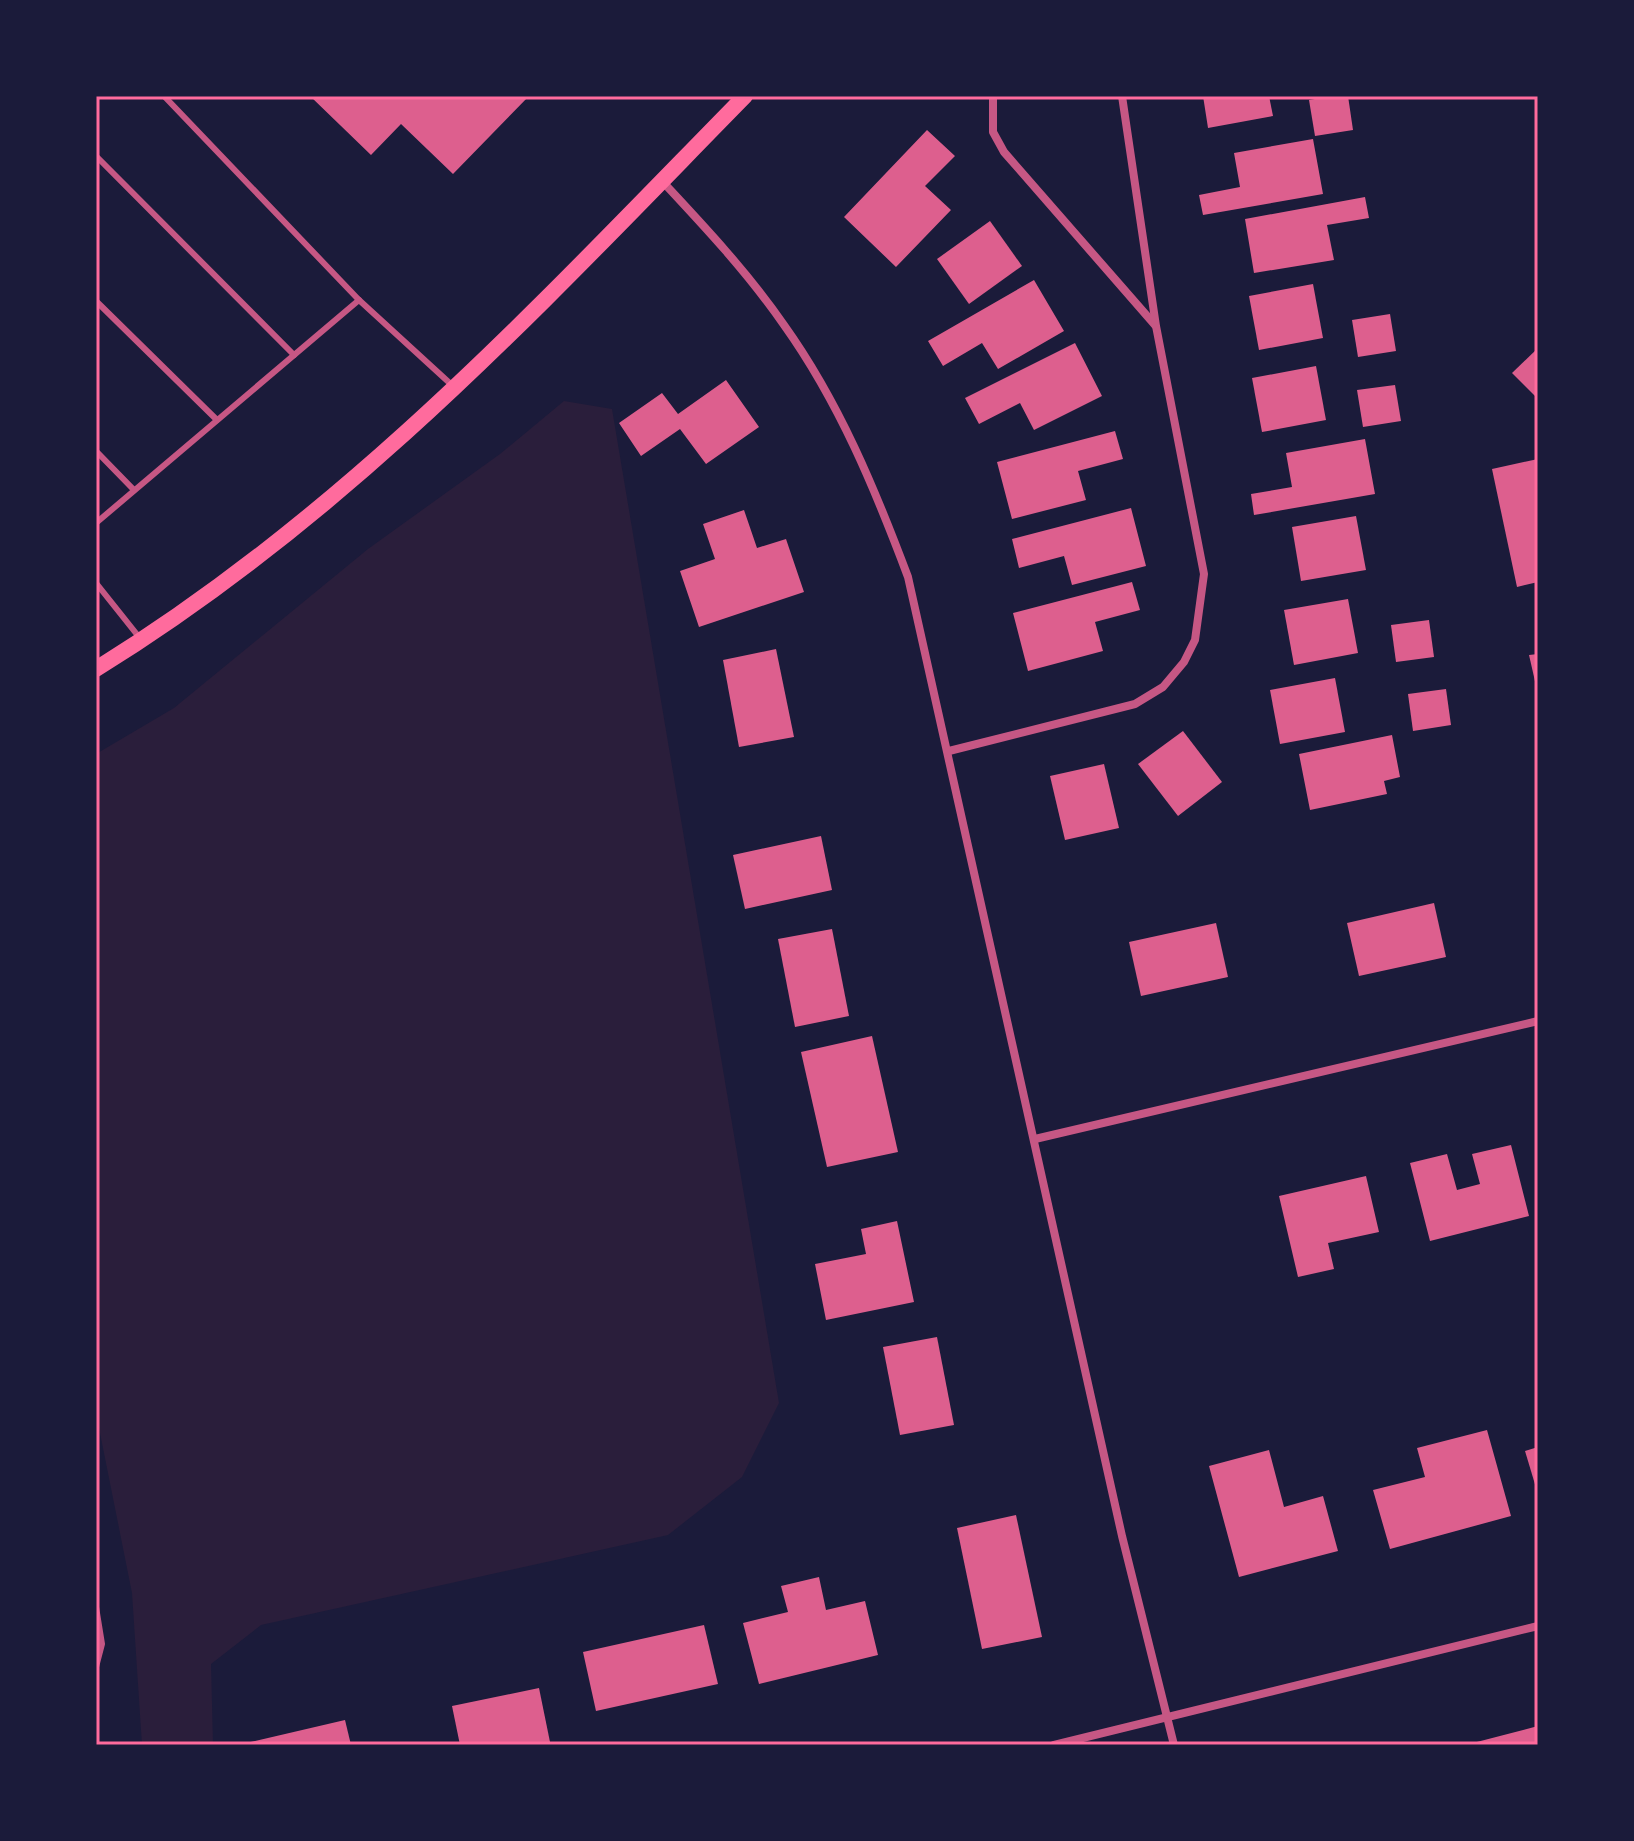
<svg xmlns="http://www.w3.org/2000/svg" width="1634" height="1841" viewBox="0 0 1634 1841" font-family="Poppins,sans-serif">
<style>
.green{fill:#2a1e3b}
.building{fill:#dd5f8e}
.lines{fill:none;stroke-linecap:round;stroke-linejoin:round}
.service{stroke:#c65784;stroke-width:6}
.minor{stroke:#c65784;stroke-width:8}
.secondary{stroke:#ff6b9d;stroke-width:16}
.neatline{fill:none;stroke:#ff6b9d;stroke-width:3}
</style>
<rect width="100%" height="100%" fill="#1b1b3a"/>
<path class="green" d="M564,401L612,409L779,1403L742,1477L668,1535L261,1625L211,1664L213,1745H142L132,1593L96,1413V754L174,708L368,549L500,454Z"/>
<g class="building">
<path d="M310,96H529L453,174L401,124L371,155Z"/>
<path d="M1203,96H1269L1273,116L1208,128Z"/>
<path d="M1332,96H1348L1353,130L1315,136L1309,100Z"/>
<path d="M927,130L955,156L925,186L951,210L896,267L844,217Z"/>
<path d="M1313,139L1323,194L1203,215L1199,195L1240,187L1234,153Z"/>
<path d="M1365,197L1369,218L1327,225L1334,260L1254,273L1245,219Z"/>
<path d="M990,221L1022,266L969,304L937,259Z"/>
<path d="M1034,280L1064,331L998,369L982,343L943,366L928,341Z"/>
<path d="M1313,284L1323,338L1259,350L1249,296Z"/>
<path d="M1390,314L1396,351L1358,357L1352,320Z"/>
<path d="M1075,343L1102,396L1034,430L1020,403L979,424L965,398Z"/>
<path d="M1538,348V399L1512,373Z"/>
<path d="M1316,366L1326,420L1262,432L1252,378Z"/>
<path d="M726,380L759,427L706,464L680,429L641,456L619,423L662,393L678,414Z"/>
<path d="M1395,385L1401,421L1363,427L1357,390Z"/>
<path d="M1115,431L1123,459L1078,471L1086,500L1012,519L997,462Z"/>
<path d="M1365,439L1375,494L1254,515L1251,494L1292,487L1286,453Z"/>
<path d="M1538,459V582L1517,587L1492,469Z"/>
<path d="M1131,508L1146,566L1072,585L1064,556L1019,568L1012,539Z"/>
<path d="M744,510L757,548L786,539L804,592L699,627L680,571L715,559L703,524Z"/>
<path d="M1356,516L1366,570L1301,581L1292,527Z"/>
<path d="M1132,582L1140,610L1095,622L1103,651L1028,671L1013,613Z"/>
<path d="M1348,599L1358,653L1294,665L1284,610Z"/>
<path d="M1429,620L1434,657L1396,662L1391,625Z"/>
<path d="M776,649L794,737L739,747L723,660Z"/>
<path d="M1538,654V690H1537L1529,655Z"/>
<path d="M1335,678L1345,732L1280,744L1270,690Z"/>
<path d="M1446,689L1451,725L1413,731L1408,694Z"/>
<path d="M1183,731L1222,782L1178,816L1138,764Z"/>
<path d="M1392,735L1400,777L1384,781L1387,794L1310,810L1299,754Z"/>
<path d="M1104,764L1119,828L1065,840L1050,776Z"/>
<path d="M821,836L832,890L745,909L733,855Z"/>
<path d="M1434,903L1446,957L1359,976L1347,923Z"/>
<path d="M1216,923L1228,977L1141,996L1129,942Z"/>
<path d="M832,929L849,1016L795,1027L778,939Z"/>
<path d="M872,1036L898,1152L827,1167L801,1052Z"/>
<path d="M1511,1145L1529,1216L1430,1241L1410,1163L1447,1154L1457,1190L1480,1184L1472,1154Z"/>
<path d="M1366,1176L1379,1232L1328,1243L1334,1269L1298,1277L1279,1196Z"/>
<path d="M897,1221L914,1302L826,1320L815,1264L866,1254L861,1229Z"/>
<path d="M937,1337L954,1425L900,1435L883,1347Z"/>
<path d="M1487,1430L1511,1516L1390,1549L1373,1490L1425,1477L1417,1448Z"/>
<path d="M1538,1447V1491H1537L1525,1451Z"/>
<path d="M1269,1450L1284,1507L1323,1496L1338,1551L1239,1577L1209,1466Z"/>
<path d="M1016,1515L1042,1637L982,1649L957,1528Z"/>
<path d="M819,1577L826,1610L865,1601L878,1655L759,1684L743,1623L788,1612L781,1586Z"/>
<path d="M704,1625L718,1684L596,1711L583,1652Z"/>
<path d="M539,1688L550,1742L460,1745L452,1706Z"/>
<path d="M345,1720L351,1745H242V1744Z"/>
<path d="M1538,1726V1745H1469V1744Z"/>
</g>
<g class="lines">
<g class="service">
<path d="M164,96L359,300L454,387"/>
<path d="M96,156L294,355"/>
<path d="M96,301L217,420"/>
<path d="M96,451L134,490"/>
<path d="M96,523L359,300"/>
<path d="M96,583L139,637"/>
<path d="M96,1607L102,1644L96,1667"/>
</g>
<g class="minor">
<path d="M993,96V132L1004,152L1155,325"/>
<path d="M662,181C705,227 748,273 784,325C839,402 875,489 908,577L1122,1536L1174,1745"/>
<path d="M949,751L1135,704L1163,687L1184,662L1195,640L1204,574L1156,326L1122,96"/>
<path d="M1035,1139L1538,1021"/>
<path d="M1054,1745L1538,1626"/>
</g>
<path class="secondary" d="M96,669C349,513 539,306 745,96"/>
</g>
<rect width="1634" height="1841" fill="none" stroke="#1b1b3a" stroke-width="196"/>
<rect x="98" y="98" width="1438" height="1645" class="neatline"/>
</svg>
